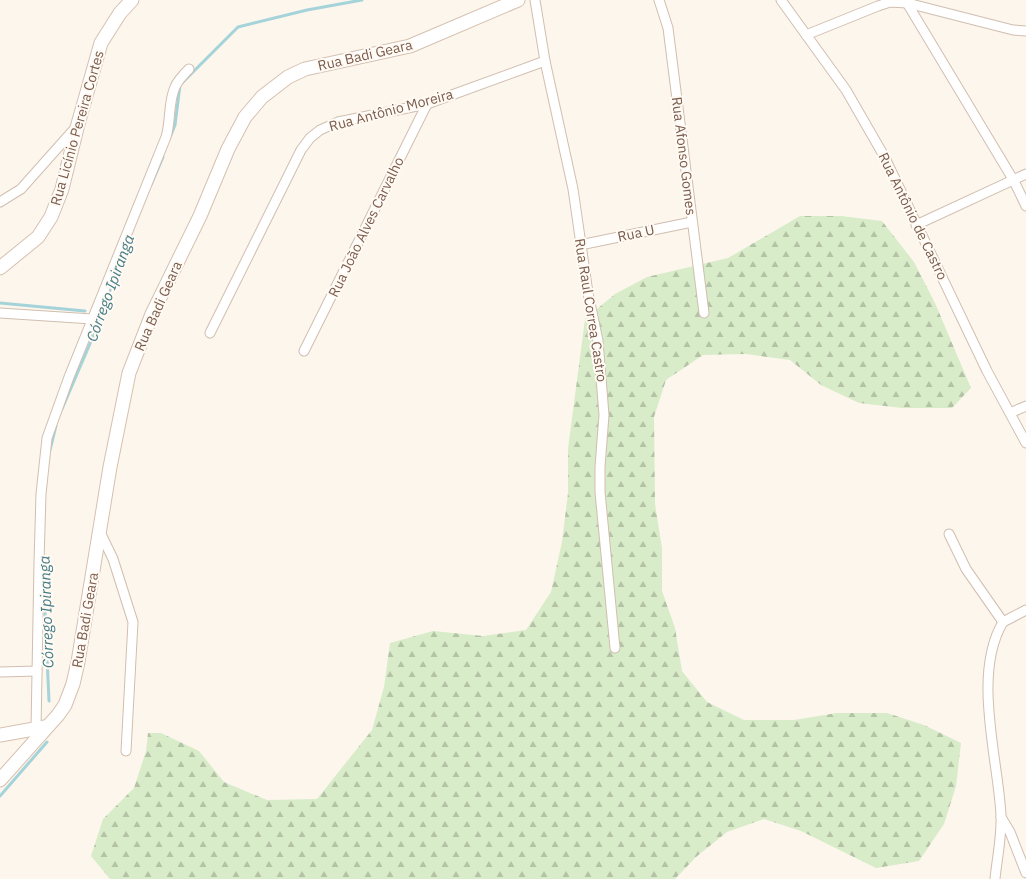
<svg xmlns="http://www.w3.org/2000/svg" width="1026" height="879" viewBox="0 0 1026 879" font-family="'IBM Plex Sans',sans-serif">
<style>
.forest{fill:url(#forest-firs)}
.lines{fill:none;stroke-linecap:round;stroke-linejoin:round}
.stream{stroke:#a5d3da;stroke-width:3}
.street-casing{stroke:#d1beb0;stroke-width:11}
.secondary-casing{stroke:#d6c0b0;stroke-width:15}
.street{stroke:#fff;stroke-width:9}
.secondary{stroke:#fff;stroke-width:13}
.labels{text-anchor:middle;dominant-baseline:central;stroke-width:4;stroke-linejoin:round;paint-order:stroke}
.street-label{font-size:14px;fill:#7a5c4d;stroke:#fffaf3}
.water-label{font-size:15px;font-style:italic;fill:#437c86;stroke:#fffaf3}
</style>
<defs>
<pattern id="forest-firs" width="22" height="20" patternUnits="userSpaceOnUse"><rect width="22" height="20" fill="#d8ecc9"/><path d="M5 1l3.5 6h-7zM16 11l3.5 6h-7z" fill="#b4c2a5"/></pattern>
</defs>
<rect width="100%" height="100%" fill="#fdf6ec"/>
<path class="forest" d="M800,216H841L882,221L914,262L935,303L971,388L952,408H902L859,403L821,385L790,360L746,354L703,355L666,380L654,417L655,504L662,548V591L675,628L682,671L707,702L744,720H794L837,713H887L924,725L961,743L956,786L944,824L919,861L876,868L801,831L764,819L727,832L696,857L675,879H110L91,856L103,819L134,788L146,751L148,733H161L199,751L224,782L267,800L317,799L372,730L384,687L390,643L433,631L483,636L526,630L551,592L562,542L568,493V449L585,319L615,294L647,277L728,258Z"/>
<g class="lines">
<g class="stream">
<path d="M171,135L175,125L180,85L238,27L307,10L362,0"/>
<path d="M151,185L163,157"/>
<path d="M0,303L85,311"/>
<path d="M62,409L95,332L118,268"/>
<path d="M50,450L56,426"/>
<path d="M43,567L49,701"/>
<path d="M0,796L47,742"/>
</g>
<defs>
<g id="street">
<path d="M535,0L545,61L573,189L588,293L598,341L604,415L600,467V492L615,648"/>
<path d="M659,0L668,28L704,313"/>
<path d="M781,0L846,90L884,156L987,371L1026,443"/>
<path d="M907,3L1014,181L1026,206"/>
<path d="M806,35L878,6L890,2L907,3L1013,30L1026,31"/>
<path d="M0,202L21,189L77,126"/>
<path d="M916,225L1026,174"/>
<path d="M580,245L692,222"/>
<path d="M0,313L92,319"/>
<path d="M210,333L301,150L310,138L320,130L338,122L427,104L545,61"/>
<path d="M304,351L427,104"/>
<path d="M1010,413L1026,406"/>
<path d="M100,532L113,559L133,622L126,751"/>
<path d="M949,534L966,569L1003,622"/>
<path d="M1003,622L1026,610"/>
<path d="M0,672L37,671"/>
<path d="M36,729L39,562L41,494L47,438L69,377L166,137C171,121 168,102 175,87C178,80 184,74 189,69"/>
<path d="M1001,817L1010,832L1026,873"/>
<path d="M995,879C997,858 1002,836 1001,815C998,758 972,674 1003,622"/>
</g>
<g id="secondary">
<path d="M0,268L38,237L51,217L62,189L78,124L101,43L120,13L132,0"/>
<path d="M0,735L45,727"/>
<path d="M0,780L58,715L65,705L73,684L78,662L110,467L129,373L152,314L200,216L228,149L245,117L262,97L288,77L305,69L410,46L518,0"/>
</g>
</defs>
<use href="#street" class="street-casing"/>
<use href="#secondary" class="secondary-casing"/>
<use href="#street" class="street"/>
<use href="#secondary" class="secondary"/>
</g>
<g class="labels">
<g class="street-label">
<text transform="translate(365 55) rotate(-13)">Rua Badi Geara</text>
<text transform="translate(391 110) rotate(-15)">Rua Antônio Moreira</text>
<text transform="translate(77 128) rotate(-74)">Rua Licínio Pereira Cortes</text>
<text transform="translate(684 156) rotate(83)">Rua Afonso Gomes</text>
<text transform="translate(913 216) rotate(64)">Rua Antônio de Castro</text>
<text transform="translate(366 227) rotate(-64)">Rua João Alves Carvalho</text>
<text transform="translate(636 233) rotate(-12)">Rua U</text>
<text transform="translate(158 306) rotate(-66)">Rua Badi Geara</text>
<text transform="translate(591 310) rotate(81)">Rua Raul Correa Castro</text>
<text transform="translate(85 620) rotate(-80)">Rua Badi Geara</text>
</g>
<g class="water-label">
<text transform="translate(110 288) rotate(-70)">Córrego Ipiranga</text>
<text transform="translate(46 612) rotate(-92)">Córrego Ipiranga</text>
</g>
</g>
</svg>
